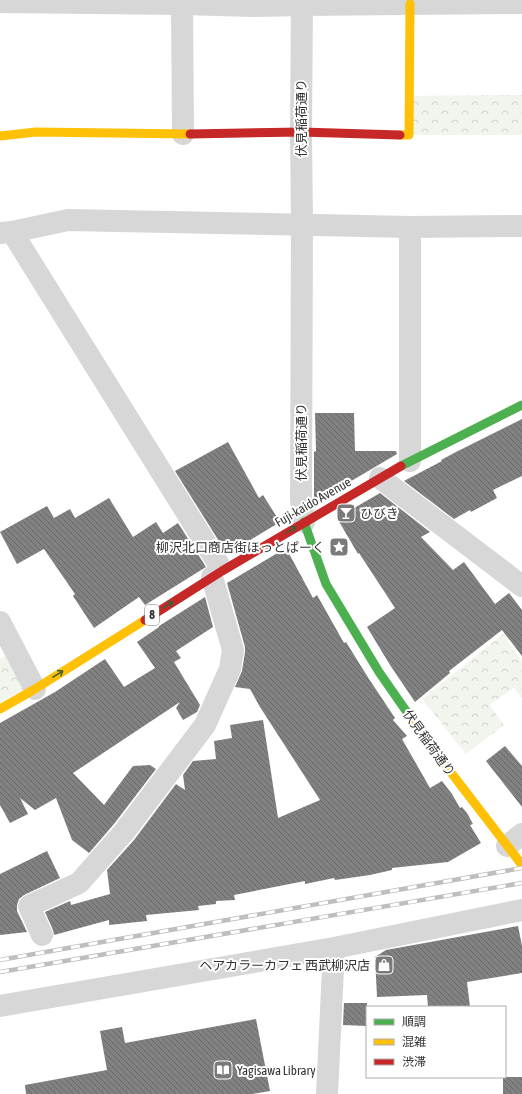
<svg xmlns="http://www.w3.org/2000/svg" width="522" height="1094" viewBox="0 0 522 1094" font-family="'Asap Condensed','Noto Sans JP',sans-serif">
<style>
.forest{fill:url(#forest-crowns)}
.building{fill:url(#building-back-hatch)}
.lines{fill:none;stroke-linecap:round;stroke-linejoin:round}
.street{stroke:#d7d7d7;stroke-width:22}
.fast{stroke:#4caf50;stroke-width:9}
.slow{stroke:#ffc107;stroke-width:9}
.jam{stroke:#c62828;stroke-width:9}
.rail-casing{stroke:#bebebe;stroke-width:4.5}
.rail{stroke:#fff;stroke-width:3;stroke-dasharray:9;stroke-linecap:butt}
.oneway{stroke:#3c5e3d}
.labels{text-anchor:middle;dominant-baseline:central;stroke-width:4;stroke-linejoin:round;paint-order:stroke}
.shield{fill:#fff;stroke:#707070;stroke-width:1}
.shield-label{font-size:12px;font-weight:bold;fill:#333}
.street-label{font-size:13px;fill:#333;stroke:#fff}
.poi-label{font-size:13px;fill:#333;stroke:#fff;text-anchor:start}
</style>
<defs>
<pattern id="forest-crowns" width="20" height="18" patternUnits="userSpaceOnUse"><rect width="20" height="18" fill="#f1f5ed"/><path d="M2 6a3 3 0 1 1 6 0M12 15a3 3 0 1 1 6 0" fill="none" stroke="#cfd2cc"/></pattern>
<pattern id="building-back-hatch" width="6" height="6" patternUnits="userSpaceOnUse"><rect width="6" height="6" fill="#818181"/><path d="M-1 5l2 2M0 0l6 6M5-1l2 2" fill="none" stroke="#6a6a6a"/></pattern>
</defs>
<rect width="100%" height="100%" fill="#fff"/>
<g class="forest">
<path d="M522,95V135H409V96Z"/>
<path d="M522,619V629L507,641L522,661V698L514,688L489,705L504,725L466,754L422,699Z"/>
<path d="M16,651L33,684L0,703V659Z"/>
</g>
<g class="building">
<path d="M315,413H354L355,451H396L397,454L314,503V452L316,451Z"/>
<path d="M522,419V476L493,490L497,498L471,512L470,510L454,519L404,481L442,461L441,460L454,453Z"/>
<path d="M228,442L259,498L263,495L280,522L227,554L175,471Z"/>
<path d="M380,493L430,532L421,537L453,570L464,562L495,604L509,593L522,610V656L502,630L449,671L450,673L415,702L390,665L367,627L395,608L359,553L358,554L337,518Z"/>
<path d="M109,498L133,537L156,522L163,533L178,523L206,567L145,605L139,597L94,628L73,596L75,594L44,549L17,564L0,532L47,506L54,518L70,509L75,518Z"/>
<path d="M286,548L313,598L317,595L344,643L346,642L369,679L395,718L393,720L407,736L402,739L430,788L442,781L452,794L460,808L462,807L467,813L473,824L470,825L481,843L448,862L392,868V870L370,875L335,880L334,878L305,884V881L234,895L235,900L216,901V904L198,906L199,910L146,915L147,921L109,925V920L54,935L53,930L45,912L70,901L71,905L110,894L107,870L134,840L176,784L185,790L183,775L193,761L216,759L214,741L232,738L230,725L263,720L278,818L320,800L260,707L250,689L235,687L242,671L245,652V647L227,583Z"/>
<path d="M205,597L213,627L176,651L181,658L174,662L200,705L197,712L183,720L176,708L180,702L73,773L104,805L133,766L150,765L156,769L114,824L89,853L72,840L56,798L35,810L20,798L28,814L10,823L0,805V723L55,692L105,659L124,687L155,668L137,642L159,627V626Z"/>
<path d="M505,746L522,766V807L486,761Z"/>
<path d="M47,851L60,878L24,895L19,899L17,905V911L27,932L0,935V874Z"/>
<path d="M518,926L522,946V973L467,982L470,1007H428L427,995L377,997L375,957L386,950Z"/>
<path d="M344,1003H367V1026L343,1025Z"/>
<path d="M256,1019L270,1091L252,1094H26L25,1085L107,1070L100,1031L122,1027L125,1043Z"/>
<rect x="503" y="1077" width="19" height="17"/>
</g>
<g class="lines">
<g class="street">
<path d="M302,0L301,132L302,225L301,500L304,522"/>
<path d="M0,2L182,4L253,6L302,5L522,3"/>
<path d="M182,4L183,134"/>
<path d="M12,232L218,563"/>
<path d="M0,233L12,232L68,220L410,227L522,226"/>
<path d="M410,461V227"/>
<path d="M380,478L522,586"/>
<path d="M0,622L35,689"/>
<path d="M507,846L522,834"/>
<path d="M42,935L29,906L79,883L124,832L205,725L230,669L233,650L212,577"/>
<path d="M0,1006L334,948L522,910"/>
<path d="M327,1094L334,948"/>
</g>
<g class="fast">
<path d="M401,466L522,405"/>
<path d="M304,522L326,584L379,672L411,718"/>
</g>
<g class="slow">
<path d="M400,135H409L410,4"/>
<path d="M0,136L36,132L190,134"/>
<path d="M0,709L35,689L145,620"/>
<path d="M411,718L423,736L522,865"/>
</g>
<g class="jam">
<path d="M190,134L301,132L400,135"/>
<path d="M145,620L222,571L401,466"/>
</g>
<defs>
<g id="rail">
<path d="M0,960L522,868"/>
<path d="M0,972L522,883"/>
</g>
</defs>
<use href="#rail" class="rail-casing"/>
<use href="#rail" class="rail"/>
</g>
<defs><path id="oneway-shaft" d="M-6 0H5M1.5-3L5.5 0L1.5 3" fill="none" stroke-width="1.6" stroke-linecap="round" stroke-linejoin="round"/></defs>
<g class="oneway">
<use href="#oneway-shaft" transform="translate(291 530) rotate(-31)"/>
<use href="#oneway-shaft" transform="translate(168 605) rotate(-32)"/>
<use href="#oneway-shaft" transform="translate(58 674) rotate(-32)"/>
</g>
<defs>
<symbol id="bar-square" viewBox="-11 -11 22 22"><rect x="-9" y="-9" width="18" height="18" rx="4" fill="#7a7a7a" stroke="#fff"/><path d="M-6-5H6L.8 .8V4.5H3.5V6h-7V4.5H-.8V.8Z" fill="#fff"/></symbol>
<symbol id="sight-square" viewBox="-11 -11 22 22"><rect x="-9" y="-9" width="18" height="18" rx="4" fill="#7a7a7a" stroke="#fff"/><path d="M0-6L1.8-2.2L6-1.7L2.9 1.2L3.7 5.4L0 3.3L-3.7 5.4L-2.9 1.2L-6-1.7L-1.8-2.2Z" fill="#fff"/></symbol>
<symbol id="shop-square" viewBox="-11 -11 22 22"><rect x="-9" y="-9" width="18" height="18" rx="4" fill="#7a7a7a" stroke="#fff"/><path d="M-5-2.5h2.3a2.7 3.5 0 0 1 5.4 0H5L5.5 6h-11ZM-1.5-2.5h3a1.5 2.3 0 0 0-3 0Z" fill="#fff"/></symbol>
<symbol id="library-square" viewBox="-11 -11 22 22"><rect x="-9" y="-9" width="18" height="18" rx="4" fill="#7a7a7a" stroke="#fff"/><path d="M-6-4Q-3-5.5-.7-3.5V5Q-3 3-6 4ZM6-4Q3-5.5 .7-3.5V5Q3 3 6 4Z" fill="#fff"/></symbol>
</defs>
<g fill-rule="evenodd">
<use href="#bar-square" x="335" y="502" width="22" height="22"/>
<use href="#sight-square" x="328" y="536" width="22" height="22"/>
<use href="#shop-square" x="373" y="954" width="22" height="22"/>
<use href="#library-square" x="212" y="1059" width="22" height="22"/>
</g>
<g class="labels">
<rect class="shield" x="145" y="605" width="14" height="20" rx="3"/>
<g class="shield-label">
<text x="152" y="615">8</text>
</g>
<g class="street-label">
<text transform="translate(301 118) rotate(-90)">伏見稲荷通り</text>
<text transform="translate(301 442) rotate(-90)">伏見稲荷通り</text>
<text transform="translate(313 502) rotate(-30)">Fuji-kaido Avenue</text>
<text transform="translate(429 743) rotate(54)">伏見稲荷通り</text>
</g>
<g class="poi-label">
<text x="360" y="513">ひびき</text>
<text x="325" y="547" text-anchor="end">柳沢北口商店街ほっとぱーく</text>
<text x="370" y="965" text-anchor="end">ヘアカラーカフェ 西武柳沢店</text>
<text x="237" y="1070">Yagisawa Library</text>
</g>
</g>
<rect x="366" y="1006" width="140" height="72" fill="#ffffff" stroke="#adadad"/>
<rect x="374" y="1019" width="20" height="6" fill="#4caf50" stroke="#adadad"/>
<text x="402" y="1026" font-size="12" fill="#333333">順調</text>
<rect x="374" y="1039" width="20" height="6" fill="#ffc107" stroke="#adadad"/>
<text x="402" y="1046" font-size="12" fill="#333333">混雑</text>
<rect x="374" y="1059" width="20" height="6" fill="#c62828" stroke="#adadad"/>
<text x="402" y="1066" font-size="12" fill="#333333">渋滞</text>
</svg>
